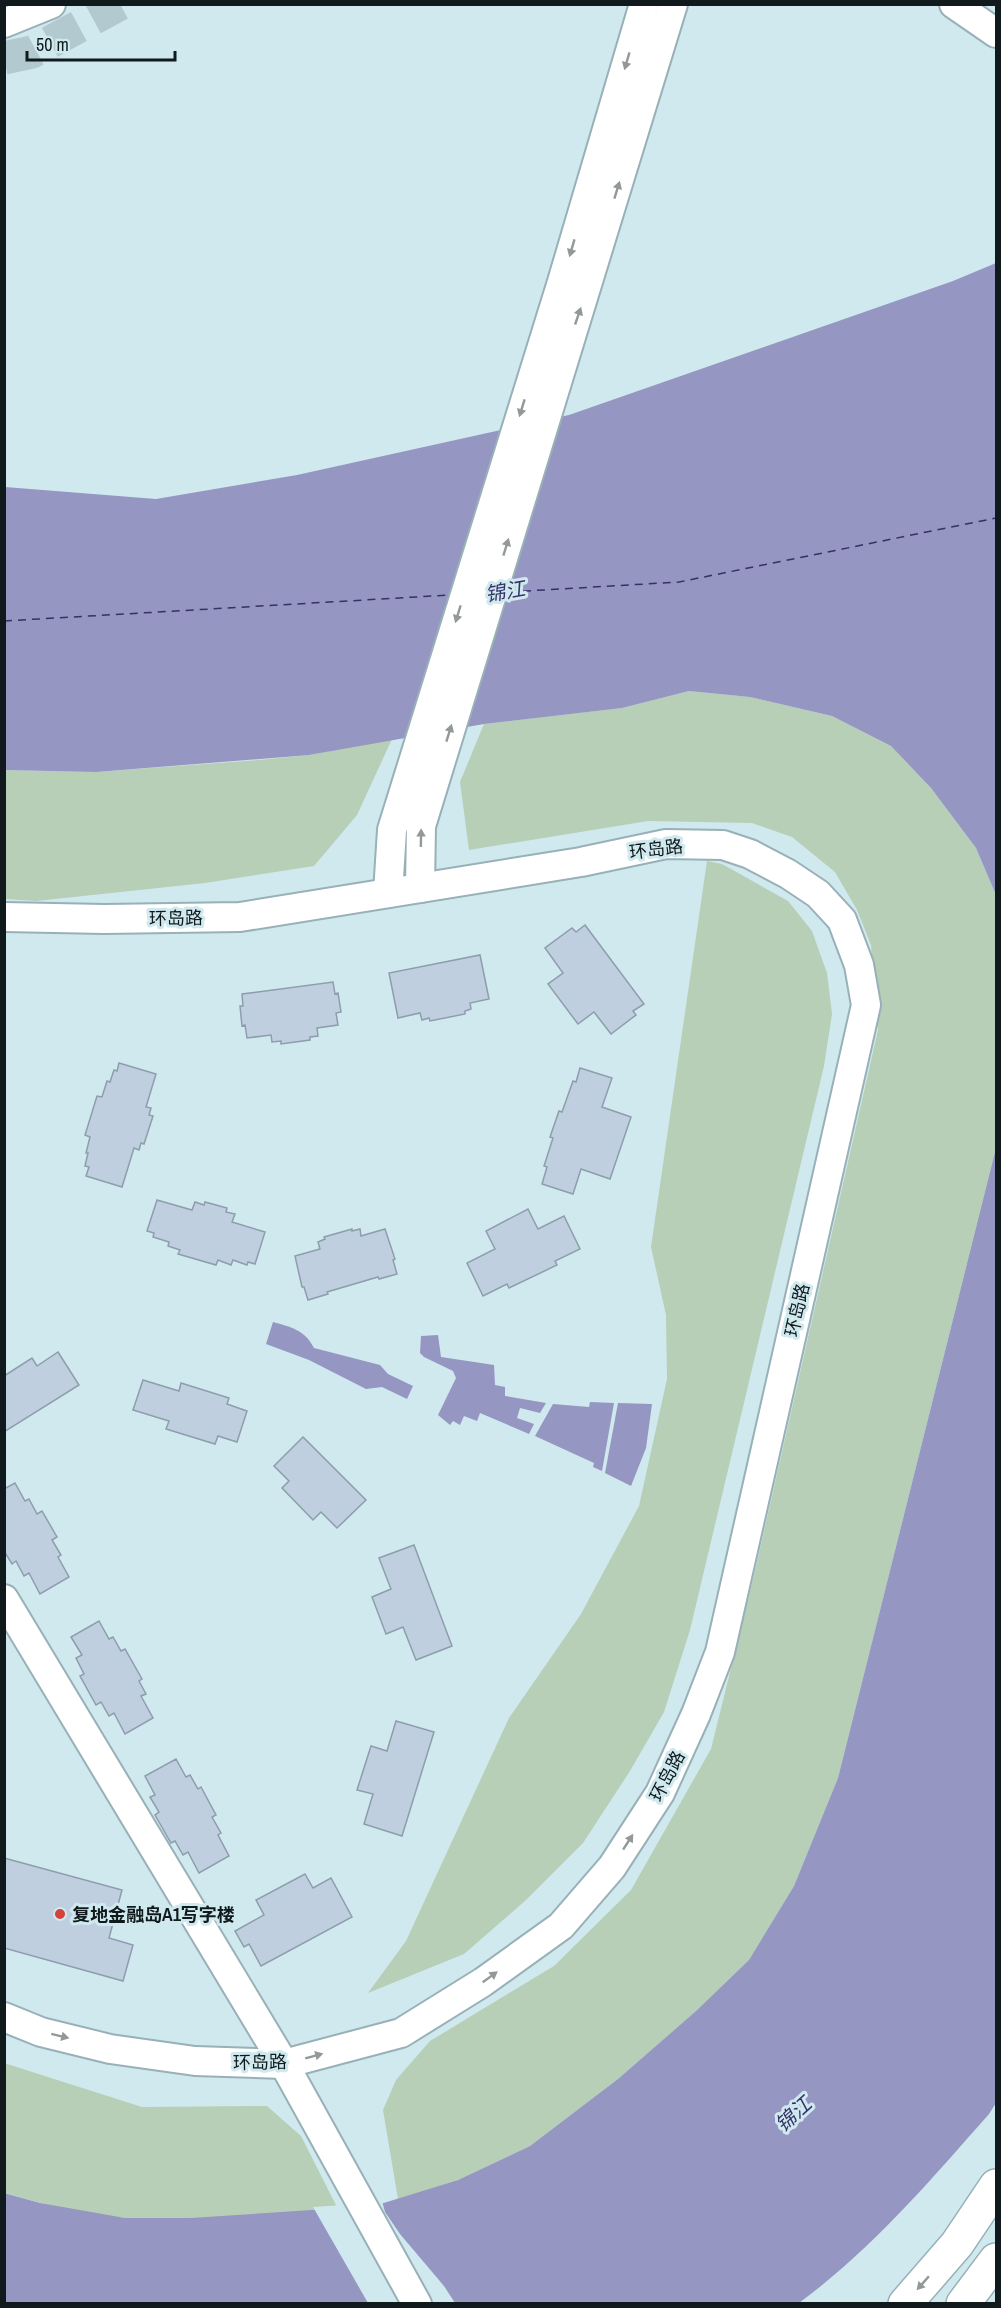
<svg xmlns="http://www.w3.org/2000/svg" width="1001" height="2308" viewBox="0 0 1001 2308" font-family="'Archivo Narrow','Noto Sans SC',sans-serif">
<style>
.green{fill:#b7ceb7}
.water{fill:#9596c2}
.pier{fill:#cfe9ef}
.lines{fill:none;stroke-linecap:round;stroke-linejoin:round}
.ferry{stroke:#353169;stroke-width:1.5;stroke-dasharray:8 6;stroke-linecap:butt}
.building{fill:#bfcfdf;stroke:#8d9dac;stroke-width:1.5}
.major-tunnel{stroke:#b2cacf;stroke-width:33;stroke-dasharray:33 16;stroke-linecap:butt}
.minor-casing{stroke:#98b0b7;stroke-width:32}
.major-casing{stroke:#98b0b7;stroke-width:36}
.highway-casing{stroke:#98b0b7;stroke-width:36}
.minor{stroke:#fff;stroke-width:28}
.major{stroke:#fff;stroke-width:33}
.highway{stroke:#fff;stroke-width:33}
.oneway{fill:#939898}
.poi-dot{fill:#d1433c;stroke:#cfe9ef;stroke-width:2}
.labels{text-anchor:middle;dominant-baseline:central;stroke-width:6;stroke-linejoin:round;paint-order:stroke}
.street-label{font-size:18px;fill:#10191b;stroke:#cfe9ef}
.poi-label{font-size:18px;font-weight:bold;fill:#10191b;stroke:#cfe9ef;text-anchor:start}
.water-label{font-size:20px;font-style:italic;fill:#353169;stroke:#cfe9ef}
</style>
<rect width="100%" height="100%" fill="#cfe9ef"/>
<g class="green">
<path d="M689,691L750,697L832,716L891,746L931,788L976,848L996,895V1148L838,1778L794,1886L749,1960L696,2011L618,2079L530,2146L458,2180L398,2199L383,2110L396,2080L430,2041L554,1966L631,1890L711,1749L755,1571L878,1030L871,945L857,910L835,872L792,837L752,823L648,821L469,850L460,782L484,724L622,708Z"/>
<path d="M392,739L357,815L314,866L205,883L36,901L5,899L4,770L96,772L259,760L309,755Z"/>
<path d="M707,861L722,864L788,901L812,931L827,973L832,1014L824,1066L690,1630L664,1712L630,1771L583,1843L526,1900L464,1954L368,1993L406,1941L509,1718L581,1614L639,1506L667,1379L666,1315L651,1247Z"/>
<path d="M4,2063L142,2107L267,2106L301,2136L338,2209C268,2213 196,2223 126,2218C86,2215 43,2204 5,2193Z"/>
</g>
<g class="water">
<path d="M996,263V895L976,848L931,788L891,746L832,716L750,697L689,691L622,708L484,724L309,755L96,772L5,770V487L156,499L297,475L569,415L953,281Z"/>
<path d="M996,1148V2103L989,2114C930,2181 871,2250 799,2303L5,2304L4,2193L40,2203L125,2218H191L374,2206L458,2180L530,2146L618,2079L696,2011L749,1960L794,1886L838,1778Z"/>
<path d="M273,1322C291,1327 305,1330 314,1348L380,1365L388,1374L413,1386L407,1399L382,1387L366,1389L309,1360L266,1344Z"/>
<path d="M438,1335L441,1357L494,1365L495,1385L505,1387V1396L546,1403L540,1413L520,1408L517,1418L534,1424L529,1434L480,1413L477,1421L464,1416L460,1425L453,1421L450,1425L438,1415L456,1378L453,1371L424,1357L420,1353L421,1336Z"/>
<path d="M590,1402L614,1403L602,1471L593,1467L594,1463L535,1436L553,1404L589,1407Z"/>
<path d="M618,1403L652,1404L646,1448L631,1486L605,1473Z"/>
</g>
<path class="pier" d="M382,2201L385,2212L400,2234L444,2286L455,2303H368L313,2207L373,2203Z"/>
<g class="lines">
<g class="ferry">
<path d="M509,592L679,582L996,518"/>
<path d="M4,621L450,595"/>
</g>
</g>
<g class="building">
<path d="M585,925L644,1004L633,1011L636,1015L611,1034L594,1012L578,1024L548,984L563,973L545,948L572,928L576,932Z"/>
<path d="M480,955L489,999L470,1003L471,1009L465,1011V1014L430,1021L429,1018L422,1020L420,1013L398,1018L389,973Z"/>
<path d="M333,982L335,994L338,993L341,1012L336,1013L338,1025L317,1028L318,1036L310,1037V1040L281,1044V1041L272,1042L271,1035L247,1038L245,1025L242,1026L240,1006H243L242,994Z"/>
<path d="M119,1063L156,1074L146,1107L151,1108L149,1115L153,1116L144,1144L141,1143L139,1150L134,1148L122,1187L86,1176L89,1167L85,1166L88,1153H86L90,1137L85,1135L97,1096L102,1097L107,1081L110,1082L114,1070L117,1071Z"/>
<path d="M580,1068L612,1078L602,1107L631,1117L610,1179L581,1169L573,1194L542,1184L547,1167L544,1166L553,1138L550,1137L559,1111L562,1112L573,1081L576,1082Z"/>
<path d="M157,1200L192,1210L195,1202L204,1205L205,1202L227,1208L226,1212L235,1214L232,1222L265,1232L255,1264L248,1262L247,1265L233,1260L231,1265L218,1260L216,1265L178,1254L180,1250L168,1246L169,1242L153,1237L154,1233L147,1231Z"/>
<path d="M528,1209L538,1229L564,1216L580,1249L555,1261L557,1265L509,1288L507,1284L483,1296L467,1263L495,1249L486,1231Z"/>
<path d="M352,1229V1231L360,1229L361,1236L385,1229L395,1259L393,1260L397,1274L379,1279L378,1277L327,1292L328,1294L308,1300L304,1287H302L295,1256L320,1249L318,1242L325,1239L324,1237Z"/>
<path d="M58,1352L79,1385L4,1432V1376L32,1358L37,1366Z"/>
<path d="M143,1380L179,1391L181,1383L229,1398L227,1404L247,1411L237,1442L218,1436L215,1444L166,1429L169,1421L133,1410Z"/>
<path d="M303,1437L366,1500L337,1528L321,1512L313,1520L282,1488L289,1481L274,1466Z"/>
<path d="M15,1483L25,1501L29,1499L37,1514L42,1511L57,1537L52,1540L61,1555L58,1557L69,1577L40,1594L29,1573L24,1576L16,1561L12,1564L4,1551V1489Z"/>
<path d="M414,1545L452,1646L416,1660L403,1627L386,1634L372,1597L391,1589L379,1558Z"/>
<path d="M99,1621L109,1639L113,1637L121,1651L125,1649L142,1679L139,1681L146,1694L141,1696L153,1718L125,1734L114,1713L109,1716L101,1702L96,1705L80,1676L84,1674L76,1658L82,1655L71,1637Z"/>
<path d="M396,1721L434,1732L402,1836L364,1824L373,1794L357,1790L371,1746L387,1751Z"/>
<path d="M176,1759L186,1777L190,1775L198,1789L201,1787L216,1815L212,1817L221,1833L218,1835L229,1856L199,1873L188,1852L183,1855L175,1841L171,1843L155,1815L159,1812L150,1797L155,1795L145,1776Z"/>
<path d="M4,1858L122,1890L109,1938L133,1945L123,1981L4,1948Z"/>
<path d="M305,1874L313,1888L331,1878L352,1917L261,1966L249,1944L244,1947L235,1931L264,1915L256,1900Z"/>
</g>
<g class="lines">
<path class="major-tunnel" d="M4,58L32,52L120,4"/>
<defs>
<g id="minor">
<path d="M954,4L996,33"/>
<path d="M4,23L51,4"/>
<path d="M420,888L421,826L673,4"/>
<path d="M388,893L392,830L562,282L644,4"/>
<path d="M4,917L104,919L240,917L581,862L666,844L723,845L750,854L788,874L818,894L842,920L859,965L866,1005L720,1652L696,1714L660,1793L612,1867L561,1926L483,1982L401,2033L284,2064L195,2061L110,2049L41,2032L4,2017"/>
<path d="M4,1599L284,2064L417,2304"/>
</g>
<path id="major" d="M905,2304L957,2244L996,2186"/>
<path id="highway" d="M963,2304L996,2260"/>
</defs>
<use href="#minor" class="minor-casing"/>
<use href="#major" class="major-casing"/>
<use href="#highway" class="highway-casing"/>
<use href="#minor" class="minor"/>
<use href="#major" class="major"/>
<use href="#highway" class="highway"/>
</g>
<defs><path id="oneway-solid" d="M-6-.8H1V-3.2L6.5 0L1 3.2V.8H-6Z" transform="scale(1.5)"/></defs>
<g class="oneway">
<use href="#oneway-solid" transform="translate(627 61) rotate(106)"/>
<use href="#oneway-solid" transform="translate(617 190) rotate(-73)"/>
<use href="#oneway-solid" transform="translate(572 248) rotate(106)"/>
<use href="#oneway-solid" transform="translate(578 316) rotate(-71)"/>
<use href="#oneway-solid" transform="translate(522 408) rotate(107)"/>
<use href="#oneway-solid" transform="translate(506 547) rotate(-73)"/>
<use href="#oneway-solid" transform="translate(458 614) rotate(107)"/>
<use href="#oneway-solid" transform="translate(449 733) rotate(-73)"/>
<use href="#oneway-solid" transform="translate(421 838) rotate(-89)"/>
<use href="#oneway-solid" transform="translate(628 1842) rotate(-57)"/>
<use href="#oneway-solid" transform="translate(490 1977) rotate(-36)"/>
<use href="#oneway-solid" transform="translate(60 2036) rotate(14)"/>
<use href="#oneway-solid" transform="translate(314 2056) rotate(-15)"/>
<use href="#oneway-solid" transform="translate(923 2283) rotate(131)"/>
</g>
<circle class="poi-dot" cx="60" cy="1914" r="6"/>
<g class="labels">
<g class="street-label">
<text transform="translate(656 849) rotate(-7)">环岛路</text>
<text transform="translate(176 918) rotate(-1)">环岛路</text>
<text transform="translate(797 1310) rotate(-77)">环岛路</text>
<text transform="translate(667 1776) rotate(-63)">环岛路</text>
<text transform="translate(260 2062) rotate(-1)">环岛路</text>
</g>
<g class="poi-label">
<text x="72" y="1914">复地金融岛A1写字楼</text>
</g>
<g class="water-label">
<text transform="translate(505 591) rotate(-10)">锦江</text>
<text transform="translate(793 2114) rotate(-42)">锦江</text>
</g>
</g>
<rect width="1001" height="2308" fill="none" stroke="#10191b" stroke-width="12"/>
<path d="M27 51v9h148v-9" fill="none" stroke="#10191b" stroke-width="3"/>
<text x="36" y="51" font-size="18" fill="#10191b" stroke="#cfe9ef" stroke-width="4.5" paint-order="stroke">50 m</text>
</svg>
